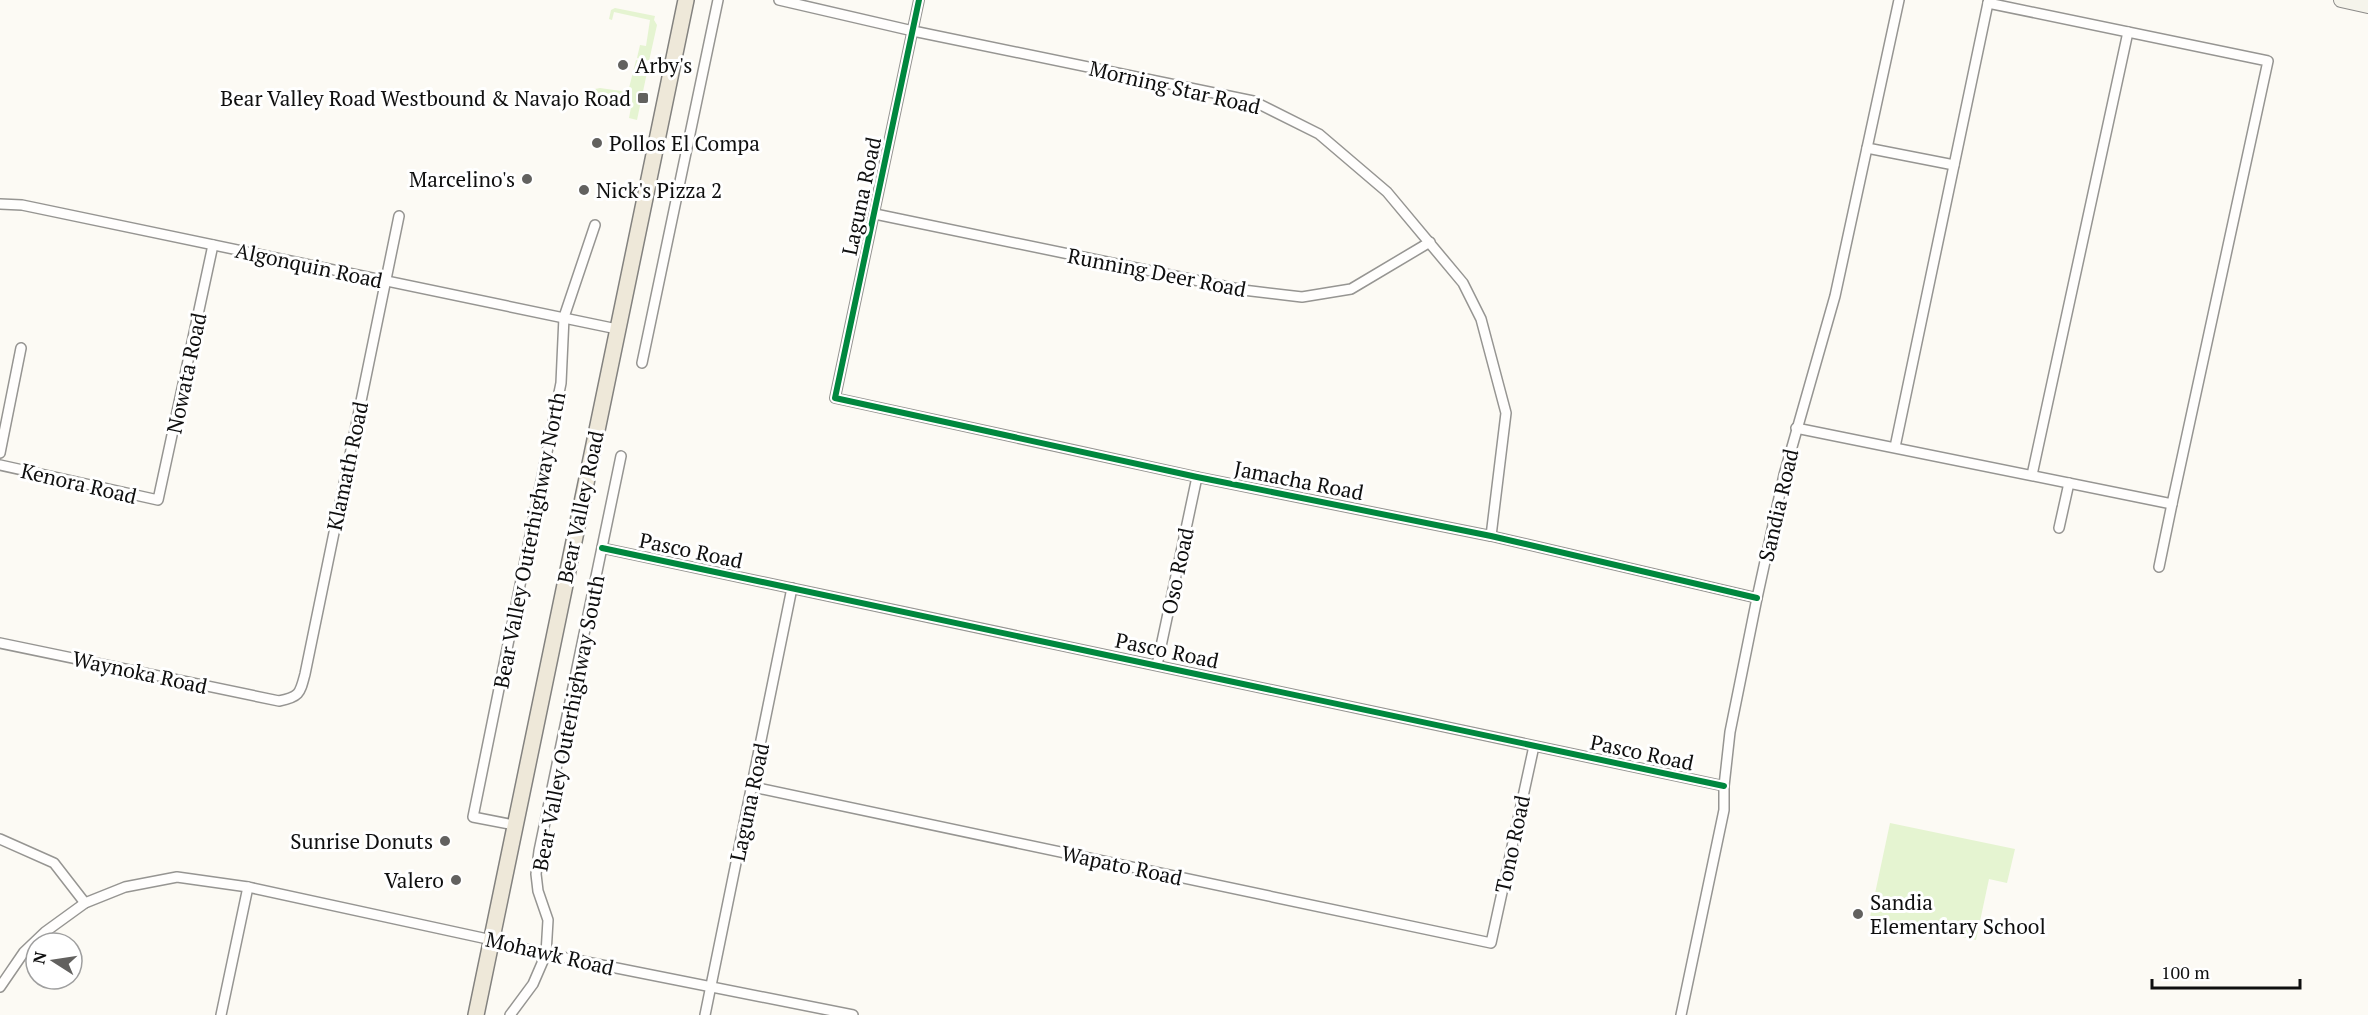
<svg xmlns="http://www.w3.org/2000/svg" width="2368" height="1015" viewBox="0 0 2368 1015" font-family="'PT Serif',serif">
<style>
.green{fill:#e5f4d1}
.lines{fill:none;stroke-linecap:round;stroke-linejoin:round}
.street-casing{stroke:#969592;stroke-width:12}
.secondary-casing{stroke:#8c8b89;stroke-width:16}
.primary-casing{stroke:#83827f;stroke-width:18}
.street{stroke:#fffefd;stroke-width:9}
.secondary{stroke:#f5f4eb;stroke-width:14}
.primary{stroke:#eee8d9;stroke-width:15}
.cycleway-casing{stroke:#fff;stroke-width:10}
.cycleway{stroke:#00873e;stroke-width:6}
.poi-dot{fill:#62615f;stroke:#fff;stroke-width:2}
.labels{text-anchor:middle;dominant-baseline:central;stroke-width:6;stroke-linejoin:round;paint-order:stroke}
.poi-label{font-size:21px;fill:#0f0f0f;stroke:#fff;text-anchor:start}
.street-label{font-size:21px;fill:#0f0f0f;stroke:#fff}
</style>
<rect width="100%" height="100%" fill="#fcfaf4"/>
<g class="green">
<path d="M615,8L655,16L654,20L657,25L649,61L637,58L640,45L646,46L650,20L614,12L612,20L609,19L611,10Z"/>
<path d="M636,60L649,63L637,120L629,118L632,102L594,94L595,89L600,88L628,92Z"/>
<path d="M1890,823L2015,849L2007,883L1989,879L1976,940L1870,917Z"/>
</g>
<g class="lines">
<defs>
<g id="street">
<path d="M779,0L913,31L1253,101L1319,134L1387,192L1463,283L1481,319L1506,413L1491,536"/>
<path d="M919,0L835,398L1197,477L1491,536L1757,598"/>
<path d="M1867,148L1954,165"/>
<path d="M0,204L22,205L617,329"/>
<path d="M875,214L1243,290L1302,297L1351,289L1430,242"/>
<path d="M642,363L718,0"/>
<path d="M1796,428L2172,504L2268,61L1988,3L1989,0"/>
<path d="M1895,447L1988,3"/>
<path d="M0,453L21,348"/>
<path d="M0,465L158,500L213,245"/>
<path d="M2032,475L2128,32"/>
<path d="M2059,528L2069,483"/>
<path d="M602,548L1724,786"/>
<path d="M2159,567L2172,504"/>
<path d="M0,643L279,701C300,697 300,693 305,674L399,216"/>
<path d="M1157,665L1197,477"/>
<path d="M753,787L1491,943L1534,746"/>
<path d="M514,825L473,817L561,383L564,317L595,225"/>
<path d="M0,839L54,863L85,903"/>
<path d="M0,987L24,952L45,932L85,903L125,887L177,877L248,887L492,940L546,954L853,1015"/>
<path d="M221,1015L248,887"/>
<path d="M510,1015L533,984L546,954L548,920L538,891L536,874L539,851L621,456"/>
<path d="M705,1015L792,588"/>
<path d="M1681,1015L1724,810V786L1730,732L1757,598L1784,475L1835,296L1899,0"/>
</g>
<path id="secondary" d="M2341,0L2368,6"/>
<path id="primary" d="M476,1015L686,0"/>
</defs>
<use href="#street" class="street-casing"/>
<use href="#secondary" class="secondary-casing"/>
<use href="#primary" class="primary-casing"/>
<use href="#street" class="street"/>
<use href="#secondary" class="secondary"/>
<use href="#primary" class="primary"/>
<defs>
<g id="cycleway">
<path d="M919,0L835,398L1197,477L1491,536L1757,598"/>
<path d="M602,548L1724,786"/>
</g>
</defs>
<use href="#cycleway" class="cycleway-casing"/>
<use href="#cycleway" class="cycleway"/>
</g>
<g class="poi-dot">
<circle cx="623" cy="65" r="6"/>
<rect x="637" y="92" width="12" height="12" rx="3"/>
<circle cx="597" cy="143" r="6"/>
<circle cx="527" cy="179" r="6"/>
<circle cx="584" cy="190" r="6"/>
<circle cx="445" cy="841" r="6"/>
<circle cx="456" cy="880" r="6"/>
<circle cx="1858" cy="914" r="6"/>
</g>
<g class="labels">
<g class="poi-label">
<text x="635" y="65">Arby's</text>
<text x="631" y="98" text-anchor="end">Bear Valley Road Westbound &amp; Navajo Road</text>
<text x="609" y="143">Pollos El Compa</text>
<text x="515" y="179" text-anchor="end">Marcelino's</text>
<text x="596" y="190">Nick's Pizza 2</text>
<text x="433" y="841" text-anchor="end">Sunrise Donuts</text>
<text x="444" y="880" text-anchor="end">Valero</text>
<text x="1870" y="902">Sandia<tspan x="1870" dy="24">Elementary School</tspan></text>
</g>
<g class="street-label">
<text transform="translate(1175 87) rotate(13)">Morning Star Road</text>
<text transform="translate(861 196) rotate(-78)">Laguna Road</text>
<text transform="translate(309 265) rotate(12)">Algonquin Road</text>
<text transform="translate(1157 272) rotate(11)">Running Deer Road</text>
<text transform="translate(186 373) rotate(-78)">Nowata Road</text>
<text transform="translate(347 466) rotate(-78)">Klamath Road</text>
<text transform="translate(1299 480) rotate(11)">Jamacha Road</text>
<text transform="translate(79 483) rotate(13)">Kenora Road</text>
<text transform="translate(1778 505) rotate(-77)">Sandia Road</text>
<text transform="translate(580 507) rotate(-78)">Bear Valley Road</text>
<text transform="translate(529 540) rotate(-79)">Bear Valley Outerhighway North</text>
<text transform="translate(691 550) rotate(12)">Pasco Road</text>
<text transform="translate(1177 571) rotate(-78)">Oso Road</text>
<text transform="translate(1167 650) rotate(12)">Pasco Road</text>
<text transform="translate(140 672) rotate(12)">Waynoka Road</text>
<text transform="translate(568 723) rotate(-79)">Bear Valley Outerhighway South</text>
<text transform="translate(1642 752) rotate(12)">Pasco Road</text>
<text transform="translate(749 802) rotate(-78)">Laguna Road</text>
<text transform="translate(1512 844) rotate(-78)">Tono Road</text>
<text transform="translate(1122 865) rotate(12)">Wapato Road</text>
<text transform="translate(550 953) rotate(13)">Mohawk Road</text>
</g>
</g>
<g transform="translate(54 961) rotate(282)"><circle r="28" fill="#ffffff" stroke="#9f9f9f" stroke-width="1.5"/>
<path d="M0-4.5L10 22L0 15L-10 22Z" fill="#62615f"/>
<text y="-9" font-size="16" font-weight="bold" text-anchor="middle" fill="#0f0f0f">N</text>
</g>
<path d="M2152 979v9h148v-9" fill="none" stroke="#0f0f0f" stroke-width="3"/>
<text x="2161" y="979" font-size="18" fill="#0f0f0f" stroke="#ffffff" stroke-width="4.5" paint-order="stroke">100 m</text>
</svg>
